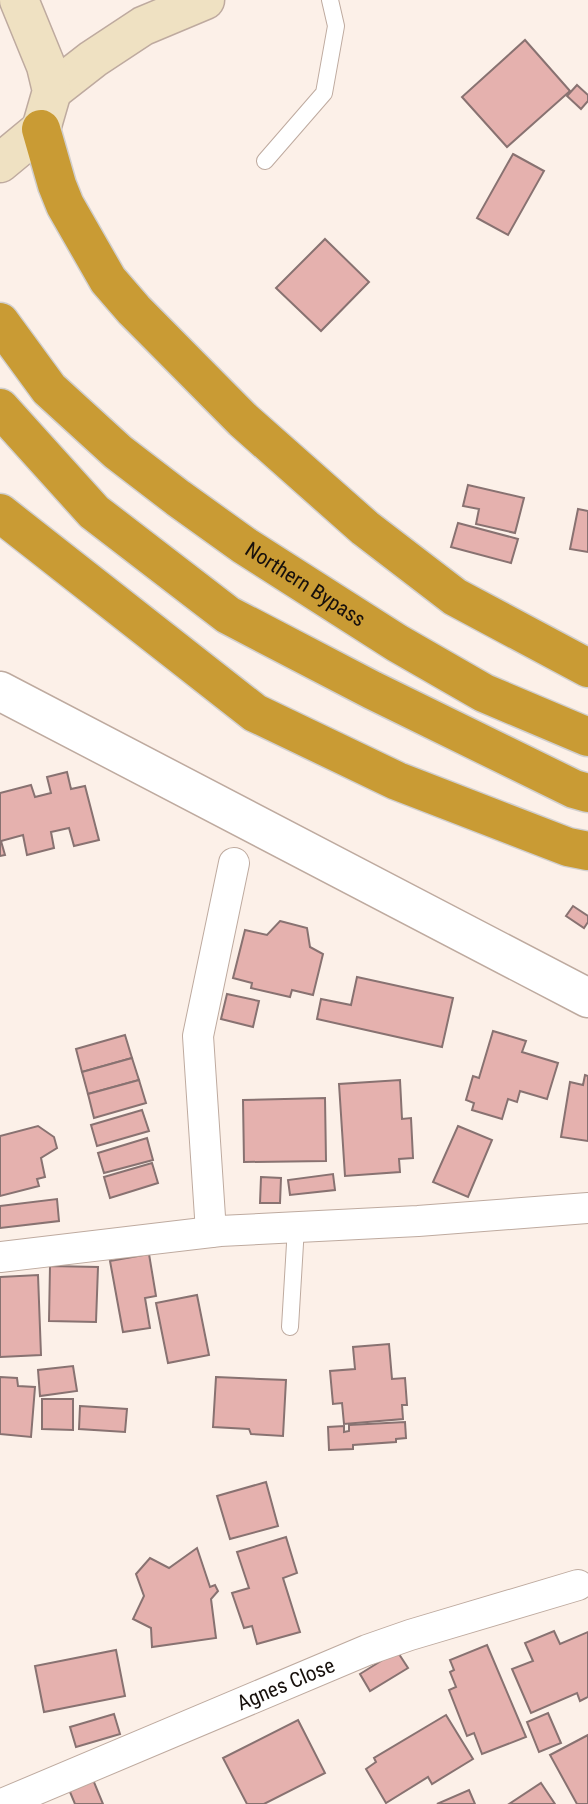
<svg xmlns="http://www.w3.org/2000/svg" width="588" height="1804" viewBox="0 0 588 1804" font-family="'Roboto Condensed',sans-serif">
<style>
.building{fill:#e5b1ae;stroke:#887271;stroke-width:2}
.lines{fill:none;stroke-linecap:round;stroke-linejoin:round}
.service-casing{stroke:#beaa9f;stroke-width:18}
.minor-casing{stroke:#beaa9f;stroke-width:32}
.tertiary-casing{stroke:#beaa9f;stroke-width:41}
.secondary-casing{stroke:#beaa9f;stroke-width:41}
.motorway-casing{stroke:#d1cfce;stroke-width:41}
.service{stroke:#fff;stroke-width:16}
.minor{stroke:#fff;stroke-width:30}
.tertiary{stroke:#fff;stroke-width:38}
.secondary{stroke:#efe1c2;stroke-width:38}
.motorway{stroke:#c99b34;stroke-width:38}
.labels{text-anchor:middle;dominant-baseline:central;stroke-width:5;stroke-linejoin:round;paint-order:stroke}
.street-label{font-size:21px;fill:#17100c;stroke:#fcf0e8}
</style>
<rect width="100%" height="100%" fill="#fcf0e8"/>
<g class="building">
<path d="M525,40L570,91L507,147L462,97Z"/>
<path d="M577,85L588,95V101L581,109L567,96Z"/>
<path d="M513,154L544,171L508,235L477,218Z"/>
<path d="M325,239L369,282L321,331L276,288Z"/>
<path d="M468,485L524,498L515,533L476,524L479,509L463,506Z"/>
<path d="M578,509L588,511V552L570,549Z"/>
<path d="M458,523L518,539L511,563L451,547Z"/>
<path d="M67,772L71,789L85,786L99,840L74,846L69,828L51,832L54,848L27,855L23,835L1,841L5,855L0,856V793L31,785L35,797L51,793L47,777Z"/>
<path d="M573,906L588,916V922L584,928L566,916Z"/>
<path d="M280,921L307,928L310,947L323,954L313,995L292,990L290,997L251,988L252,983L233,978L245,930L267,935Z"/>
<path d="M357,977L453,998L442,1047L317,1019L321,999L351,1005Z"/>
<path d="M227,994L259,1001L253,1027L221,1019Z"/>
<path d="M493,1031L526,1041L522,1052L558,1063L547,1099L520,1091L517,1102L508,1099L502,1119L472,1110L474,1103L466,1100L473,1076L479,1078Z"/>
<path d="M125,1035L132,1058L82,1072L76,1049Z"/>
<path d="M132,1058L139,1080L88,1094L82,1072Z"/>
<path d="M585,1075L588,1076V1141L561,1137L570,1082L583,1085Z"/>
<path d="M139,1080L146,1103L94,1118L88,1094Z"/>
<path d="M400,1080L402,1119L411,1118L413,1158L399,1159L400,1172L345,1176L339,1084Z"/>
<path d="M325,1098L326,1161L244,1162L243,1100Z"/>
<path d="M142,1110L149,1131L97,1146L91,1125Z"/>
<path d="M38,1126L54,1137L57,1148L41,1158L45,1177L37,1179L39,1186L0,1196V1136Z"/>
<path d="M458,1126L492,1140L468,1197L433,1182Z"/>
<path d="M147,1138L153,1160L104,1173L98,1153Z"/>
<path d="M152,1163L158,1183L110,1198L104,1177Z"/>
<path d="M333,1174L335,1190L290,1195L288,1180Z"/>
<path d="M261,1177L281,1178L280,1203H260Z"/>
<path d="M57,1199L59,1221L0,1228V1206Z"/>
<path d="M149,1254L156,1296L145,1298L150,1328L123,1332L110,1261Z"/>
<path d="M50,1266L98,1267L96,1322L49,1321Z"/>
<path d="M38,1275L41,1355L0,1357V1277Z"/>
<path d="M197,1295L209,1355L168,1363L156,1303Z"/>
<path d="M389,1344L392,1379L405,1378L407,1405H402L403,1419L344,1424L342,1403L333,1404L330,1371L355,1369L353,1347Z"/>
<path d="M73,1366L77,1391L40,1396L38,1370Z"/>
<path d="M0,1377L17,1378L18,1386L35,1387L31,1437L0,1434Z"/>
<path d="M216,1377L286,1380L283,1436L251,1434L249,1429L213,1427Z"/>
<path d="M42,1399H73V1430L42,1429Z"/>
<path d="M80,1406L127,1409L125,1432L79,1429Z"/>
<path d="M405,1422L406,1438L396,1439V1442L353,1445V1449L329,1450L328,1427L344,1426V1432L349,1431V1425Z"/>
<path d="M266,1482L278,1526L230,1539L217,1496Z"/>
<path d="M286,1537L297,1573L283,1578L300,1632L257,1644L252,1626L244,1628L232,1593L249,1588L237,1552Z"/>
<path d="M197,1548L210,1587L215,1585L218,1591L211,1599L216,1638L152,1647L151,1628L133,1619L144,1596L136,1574L150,1558L169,1568Z"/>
<path d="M554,1631L560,1644L588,1632V1697L580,1701L577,1693L531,1713L512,1669L533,1661L525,1643Z"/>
<path d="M487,1645L526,1737L482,1754L474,1733L467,1736L449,1690L456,1687L450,1672L454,1670L450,1660Z"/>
<path d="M116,1650L125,1696L44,1712L35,1666Z"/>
<path d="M397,1651L408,1668L370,1691L360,1674Z"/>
<path d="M548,1713L561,1743L539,1752L527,1722Z"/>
<path d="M114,1714L120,1734L76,1747L70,1727Z"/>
<path d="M446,1715L473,1759L432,1784L428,1777L386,1803L366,1769L376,1762L374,1758Z"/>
<path d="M298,1720L325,1773L264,1804H247L223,1758Z"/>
<path d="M588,1735V1804H577L550,1755Z"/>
<path d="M89,1770L103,1804H75L65,1780Z"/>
<path d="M541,1783L555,1804H509Z"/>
<path d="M469,1790L475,1804H437Z"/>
</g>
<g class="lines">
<defs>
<g id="service">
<path d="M265,161L324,93L336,26L330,0"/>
<path d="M290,1327L296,1227"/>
</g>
<g id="minor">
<path d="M211,1232L198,1036L234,863"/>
<path d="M0,1257L220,1231L418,1221L588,1208"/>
<path id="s1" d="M2,1804L367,1650L410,1635L578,1585"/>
</g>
<path id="tertiary" d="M0,691L588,998"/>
<g id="secondary">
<path d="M52,91L93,59L143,26L205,0"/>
<path d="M0,163L41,129L52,91L46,66L19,0"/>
</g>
<g id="motorway">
<path d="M41,129L57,185L65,205L108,280L134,310L243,420L365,528L455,597L588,668"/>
<path id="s2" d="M0,322L49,389L118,452L178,498L245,546L397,643L484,693L588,737"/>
<path d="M0,408L94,512L228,615L372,690L574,789L588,793"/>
<path d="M0,513L255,713L397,781L568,847L588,851"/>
</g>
</defs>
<use href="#service" class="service-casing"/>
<use href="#minor" class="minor-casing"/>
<use href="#tertiary" class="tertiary-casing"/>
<use href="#secondary" class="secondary-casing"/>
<use href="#motorway" class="motorway-casing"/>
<use href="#service" class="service"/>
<use href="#minor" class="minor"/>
<use href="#tertiary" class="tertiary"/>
<use href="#secondary" class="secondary"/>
<use href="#motorway" class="motorway"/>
</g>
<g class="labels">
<g class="street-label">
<text stroke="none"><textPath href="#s2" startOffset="406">Northern Bypass</textPath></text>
<text stroke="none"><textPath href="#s1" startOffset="308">Agnes Close</textPath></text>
</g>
</g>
</svg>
